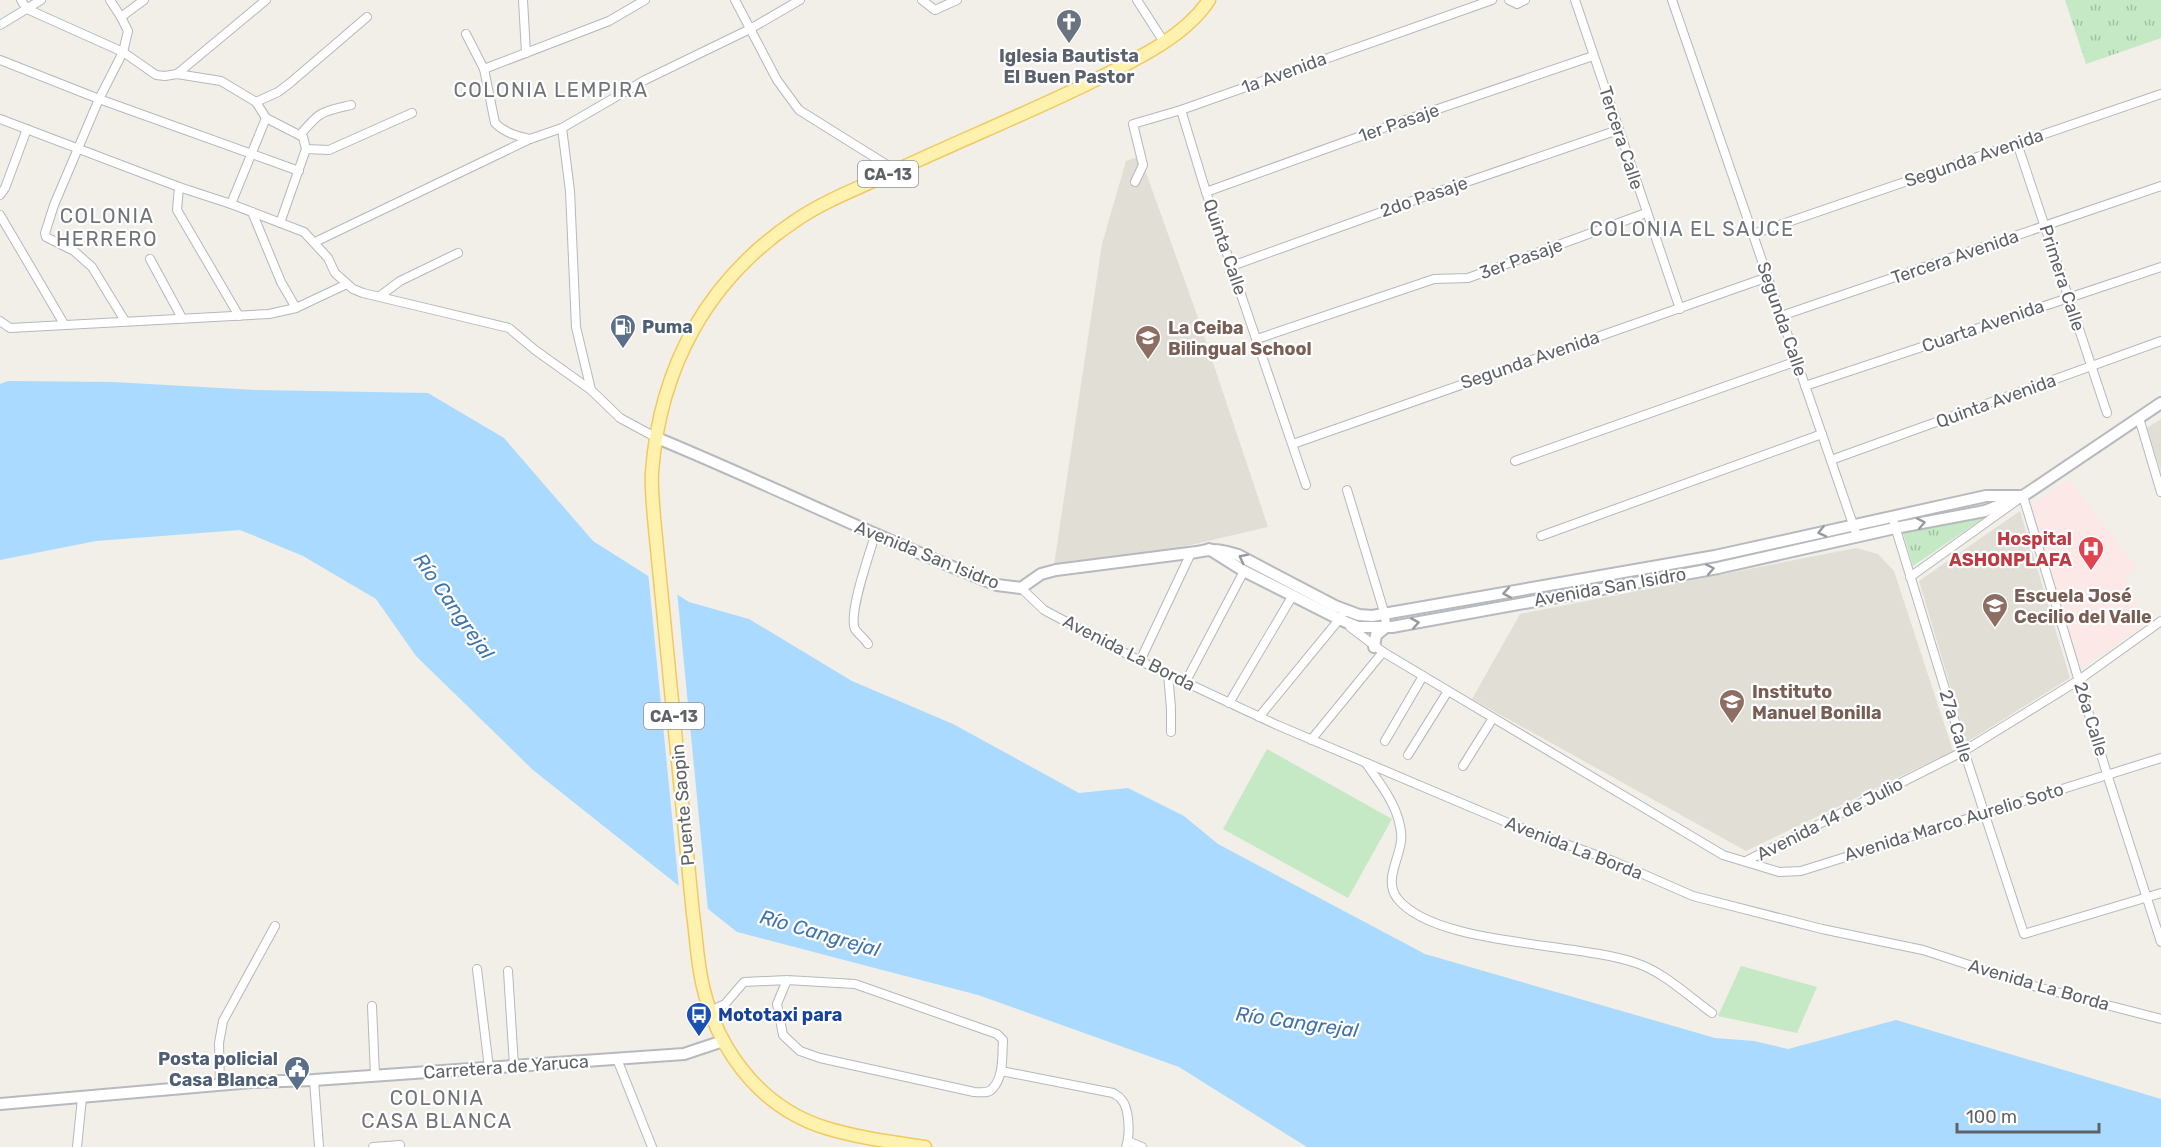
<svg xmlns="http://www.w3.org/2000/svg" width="2161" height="1147" viewBox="0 0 2161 1147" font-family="Rubik,sans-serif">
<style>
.education{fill:#e1ded6}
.medical{fill:#fce8e6}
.grass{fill:url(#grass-tufts)}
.garden{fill:#c5e8c5}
.water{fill:#aadaff}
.pier{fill:#f1efe8}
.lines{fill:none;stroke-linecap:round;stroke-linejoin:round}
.street-casing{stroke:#b5b8bc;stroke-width:10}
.secondary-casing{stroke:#b6babf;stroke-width:14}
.primary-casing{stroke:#f2c960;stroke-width:15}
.street{stroke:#fff;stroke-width:8}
.secondary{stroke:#fff;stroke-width:10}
.primary{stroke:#fff2af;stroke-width:12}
.oneway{stroke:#979a9d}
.labels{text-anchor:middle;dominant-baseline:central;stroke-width:4.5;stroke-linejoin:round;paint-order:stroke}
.shield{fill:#fff;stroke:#8f9295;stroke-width:1.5}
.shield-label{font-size:16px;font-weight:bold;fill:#5f6368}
.worship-label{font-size:18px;font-weight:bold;fill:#5b616d;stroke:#fff}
.street-label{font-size:18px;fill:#5f6368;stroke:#fff}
.service-label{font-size:18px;font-weight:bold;fill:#4e5e75;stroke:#fff;text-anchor:start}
.education-label{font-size:18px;font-weight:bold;fill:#785e54;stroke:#fff;text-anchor:start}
.health-label{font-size:18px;font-weight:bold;fill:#be3a42;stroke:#fff;text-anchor:end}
.transit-label{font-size:18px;font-weight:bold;fill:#164399;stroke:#fff;text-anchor:start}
.neighbourhood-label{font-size:20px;letter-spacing:1.5px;fill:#70757a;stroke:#fff}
.water-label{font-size:20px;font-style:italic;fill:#4174aa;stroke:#fff}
</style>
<defs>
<pattern id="grass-tufts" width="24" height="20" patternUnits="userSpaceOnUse" patternTransform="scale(1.5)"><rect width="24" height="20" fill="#c5e8c5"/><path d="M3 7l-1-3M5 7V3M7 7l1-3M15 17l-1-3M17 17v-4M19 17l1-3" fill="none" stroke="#a3c0a4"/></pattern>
</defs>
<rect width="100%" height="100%" fill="#f1efe8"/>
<g class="education">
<path d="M1140,156L1197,315L1268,527L1182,547L1054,565L1102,244L1126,161Z"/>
<path d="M2161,419V472L2147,428Z"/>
<path d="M2020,511L2070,678L1967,742L1919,581Z"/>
<path d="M1856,548L1878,554L1894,571L1953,751L1746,851L1472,699L1520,614Z"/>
</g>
<path class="medical" d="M2069,480L2137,568L2125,577L2145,624L2080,668L2030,506Z"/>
<g class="grass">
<path d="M2065,0H2161V38L2086,64Z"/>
<path d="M1991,513L1913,566L1903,533Z"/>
</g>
<g class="garden">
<path d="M1267,749L1392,819L1348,898L1223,829Z"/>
<path d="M1741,966L1817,987L1797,1033L1718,1016Z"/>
</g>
<path class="water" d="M8,381L113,382L256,390L428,393L504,438L593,541L689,602L749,619L852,681L953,724L1079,793L1128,788L1184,816L1218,844L1425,954L1715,1038L1754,1041L1788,1049L1896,1020L2161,1099V1147H1307L1179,1067L978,995L737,932L533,770L416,656L376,599L303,556L240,530L96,541L0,560V384Z"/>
<path class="pier" d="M648,572L677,591L708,911L679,888Z"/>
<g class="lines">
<defs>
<g id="street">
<path d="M21,0L27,9"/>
<path d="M110,0L121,17L128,31L123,52L99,99L54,205L45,233L46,237L74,251L92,267L125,321"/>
<path d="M523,0L526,53"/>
<path d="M735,0L777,80L799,110L895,170"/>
<path d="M922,0L935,10L957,0"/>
<path d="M1137,0L1164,42"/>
<path d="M1509,0L1517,4L1525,0"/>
<path d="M1575,0L1680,309"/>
<path d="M1672,0L1857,536"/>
<path d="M27,9L123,52L156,75L165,76L177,74L221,81L256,102L266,118L303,137L306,149L280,223"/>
<path d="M121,17L144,0"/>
<path d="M0,25L41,0"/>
<path d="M466,34L484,69L495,123C505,133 517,136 530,139"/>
<path d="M0,60L99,99L299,171"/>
<path d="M484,69L609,21L645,0"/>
<path d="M177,74L266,0"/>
<path d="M256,102L278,92L290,83L367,17"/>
<path d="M1181,110L1206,192L1306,485"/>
<path d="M0,119L179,187L231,204L304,232L328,258L335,273L353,289L363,293L509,328L535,350L591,390L620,418L657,438"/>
<path d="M562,128L570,191L576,327L591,390"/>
<path d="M300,135C320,111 321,112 351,105"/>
<path d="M2017,143L2107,413"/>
<path d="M306,149L329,150L412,113"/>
<path d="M1135,182L1143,165L1133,124L1181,110L1492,0"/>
<path d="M179,187L177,210L239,316"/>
<path d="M1206,192L1397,123L1593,56"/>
<path d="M0,195L5,188L27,129"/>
<path d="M231,204L266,118"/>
<path d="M252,212L281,282L296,308"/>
<path d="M0,215L64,324"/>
<path d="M1753,234L2161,94"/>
<path d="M315,242L530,139L562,128L645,80L750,29L800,0"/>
<path d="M150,259L182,318"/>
<path d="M1232,266L1423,197L1618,130"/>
<path d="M380,296L400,281L458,253"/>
<path d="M1781,316L2161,186"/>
<path d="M0,321L10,328L269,314L296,308L347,284"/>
<path d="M1257,339L1434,279L1468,278L1646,213"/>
<path d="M1805,386L2161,267"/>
<path d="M2139,418L2161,492"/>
<path d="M1293,444L1768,277"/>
<path d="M1831,460L2161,341"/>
<path d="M1515,461L1797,361"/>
<path d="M1347,490L1385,615L1386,627"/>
<path d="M1894,523L1964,751L2024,934L2161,893"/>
<path d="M1541,536L1822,434"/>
<path d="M1910,577L2023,496L2107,774L2161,942"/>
<path d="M1021,588L1044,610L1140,661L1277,725L1513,825L1613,861L1693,896L1822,929L1923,950L2037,987L2161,1019"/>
<path d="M1350,627L1383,652L1723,855L1779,872L1801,871L2161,758"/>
<path d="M868,644C865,639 858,634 855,629C848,613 870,553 875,535"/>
<path d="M1140,661L1191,553"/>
<path d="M1168,674L1171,708V732"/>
<path d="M1185,683L1244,571"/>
<path d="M1229,703L1293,595"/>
<path d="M1259,717L1342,616"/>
<path d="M1311,740L1383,652"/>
<path d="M1385,741L1423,676"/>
<path d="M1408,755L1448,691"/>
<path d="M1366,763C1378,781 1392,798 1398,818C1400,825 1402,835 1401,841C1399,860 1384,880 1397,898C1434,946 1576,942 1636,963C1664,972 1688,996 1712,1013"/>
<path d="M1463,766L1493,718"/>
<path d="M1746,861L1964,751L2079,680L2161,621"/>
<path d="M477,969L489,1068"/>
<path d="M508,971L514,1066"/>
<path d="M372,1006L375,1076"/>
<path d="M710,1011L725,1004L744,982L787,980L855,984L997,1034L1003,1040C1002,1055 1004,1076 993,1088C989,1094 981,1092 974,1092L820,1058L800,1051L783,1035L777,1004L787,980"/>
<path d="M617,1059L652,1147"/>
<path d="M1001,1071L1113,1093C1116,1095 1119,1096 1121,1099C1130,1108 1130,1136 1126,1147"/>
<path d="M314,1080L319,1147"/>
<path d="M220,1085L219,1043L223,1021L275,926"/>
<path d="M1128,1141L1142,1147"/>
<path d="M77,1147L82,1098"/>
<path d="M373,1147L400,1145"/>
</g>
<g id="secondary">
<path d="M657,438C771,485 881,540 997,585L1021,588L1041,574L1056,570L1197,552C1212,548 1223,550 1238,555L1335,606L1359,615L1372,616L1715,556L1986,496H2023"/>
<path d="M1209,549L1244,571L1341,620L1358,627H1392L1718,568L1895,528L1985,511L2023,496L2161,403"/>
<path d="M1374,647L1376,635L1386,627"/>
<path d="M0,1104L252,1082L314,1080L684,1054L723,1041"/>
</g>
<path id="primary" d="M925,1147C892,1142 859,1138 826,1128C758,1107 714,1046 701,977C697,957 696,935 693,914L654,518C653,503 651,487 652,472C660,367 707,280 795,221C821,203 851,191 880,178C949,145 1019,117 1087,84C1128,63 1184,39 1209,0"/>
</defs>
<use href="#street" class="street-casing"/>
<use href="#secondary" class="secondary-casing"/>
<use href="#primary" class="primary-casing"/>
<use href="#street" class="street"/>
<use href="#secondary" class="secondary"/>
<use href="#primary" class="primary"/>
</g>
<defs><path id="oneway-chevron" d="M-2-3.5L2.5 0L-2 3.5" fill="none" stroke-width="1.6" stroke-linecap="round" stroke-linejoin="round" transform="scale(1.5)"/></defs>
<g class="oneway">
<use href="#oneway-chevron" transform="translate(1921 523) rotate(-11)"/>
<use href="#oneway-chevron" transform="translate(1822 532) rotate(167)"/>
<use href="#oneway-chevron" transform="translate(1243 558) rotate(-153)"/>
<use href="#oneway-chevron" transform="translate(1710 569) rotate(-11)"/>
<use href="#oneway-chevron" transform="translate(1507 593) rotate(170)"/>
<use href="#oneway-chevron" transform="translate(1415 623) rotate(-10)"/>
</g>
<defs>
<symbol id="church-pin" viewBox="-11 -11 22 30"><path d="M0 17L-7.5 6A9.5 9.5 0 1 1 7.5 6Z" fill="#6b7280" stroke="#fff"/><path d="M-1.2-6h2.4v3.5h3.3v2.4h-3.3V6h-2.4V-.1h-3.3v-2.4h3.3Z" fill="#fff"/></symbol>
<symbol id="fuel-pin" viewBox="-11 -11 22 30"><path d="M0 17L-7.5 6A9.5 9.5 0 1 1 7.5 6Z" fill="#5c6f8a" stroke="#fff"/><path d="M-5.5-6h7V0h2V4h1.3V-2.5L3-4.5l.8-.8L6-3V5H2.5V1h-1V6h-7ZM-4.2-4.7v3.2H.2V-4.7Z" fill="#fff"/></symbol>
<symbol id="school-pin" viewBox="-11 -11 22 30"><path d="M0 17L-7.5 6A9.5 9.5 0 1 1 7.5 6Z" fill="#8d6e63" stroke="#fff"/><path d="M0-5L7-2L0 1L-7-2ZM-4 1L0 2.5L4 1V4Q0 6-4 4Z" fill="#fff"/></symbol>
<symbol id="hospital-pin" viewBox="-11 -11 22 30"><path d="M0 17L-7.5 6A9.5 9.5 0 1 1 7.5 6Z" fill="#e0444e" stroke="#fff"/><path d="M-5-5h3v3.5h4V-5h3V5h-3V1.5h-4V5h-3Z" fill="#fff"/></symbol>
<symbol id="bus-pin" viewBox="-11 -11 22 30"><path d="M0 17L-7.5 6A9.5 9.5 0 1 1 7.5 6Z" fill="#1a4fb4" stroke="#fff"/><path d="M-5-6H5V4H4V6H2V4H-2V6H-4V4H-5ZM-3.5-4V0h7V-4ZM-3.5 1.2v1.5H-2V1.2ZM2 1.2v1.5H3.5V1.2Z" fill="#fff"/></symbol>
<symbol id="civic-pin" viewBox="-11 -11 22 30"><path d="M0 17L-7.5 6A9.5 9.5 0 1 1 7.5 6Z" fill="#5c6f8a" stroke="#fff"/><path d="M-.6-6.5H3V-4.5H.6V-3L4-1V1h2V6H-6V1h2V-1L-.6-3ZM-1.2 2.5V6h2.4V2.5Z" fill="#fff"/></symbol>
</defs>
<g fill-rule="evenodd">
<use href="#church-pin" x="1054" y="7" width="30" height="40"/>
<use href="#fuel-pin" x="608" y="312" width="30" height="40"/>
<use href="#school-pin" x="1133" y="323" width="30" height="40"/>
<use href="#hospital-pin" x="2076" y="534" width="30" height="40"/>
<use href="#school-pin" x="1980" y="591" width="30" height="40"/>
<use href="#school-pin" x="1717" y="687" width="30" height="40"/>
<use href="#bus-pin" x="684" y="1000" width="30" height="40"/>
<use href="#civic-pin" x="282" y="1054" width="30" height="40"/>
</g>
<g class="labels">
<g class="shield">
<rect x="858" y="161" width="60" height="26" rx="4.5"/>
<rect x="644" y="703" width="60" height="26" rx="4.5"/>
</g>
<g class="shield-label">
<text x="888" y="174">CA-13</text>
<text x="674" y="716">CA-13</text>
</g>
<g class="worship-label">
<text x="1069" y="56">Iglesia Bautista<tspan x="1069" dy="21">El Buen Pastor</tspan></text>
</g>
<g class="street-label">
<text transform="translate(1284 73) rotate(-20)">1a Avenida</text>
<text transform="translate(1399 123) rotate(-19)">1er Pasaje</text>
<text transform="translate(1621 138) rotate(72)">Tercera Calle</text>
<text transform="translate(1974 158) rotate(-19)">Segunda Avenida</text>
<text transform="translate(1424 197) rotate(-19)">2do Pasaje</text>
<text transform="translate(1225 247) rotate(71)">Quinta Calle</text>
<text transform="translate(1955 257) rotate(-19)">Tercera Avenida</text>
<text transform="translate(1521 259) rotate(-20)">3er Pasaje</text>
<text transform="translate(2062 278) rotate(72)">Primera Calle</text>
<text transform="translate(1782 319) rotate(71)">Segunda Calle</text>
<text transform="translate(1983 326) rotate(-19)">Cuarta Avenida</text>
<text transform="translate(1530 360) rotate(-19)">Segunda Avenida</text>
<text transform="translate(1996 401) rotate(-20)">Quinta Avenida</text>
<text transform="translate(927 555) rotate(22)">Avenida San Isidro</text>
<text transform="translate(1610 587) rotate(-10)">Avenida San Isidro</text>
<text transform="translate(1129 653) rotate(27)">Avenida La Borda</text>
<text transform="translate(2091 719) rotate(73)">26a Calle</text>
<text transform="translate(1956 726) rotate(73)">27a Calle</text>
<text transform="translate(683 805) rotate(-95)">Puente Saopin</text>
<text transform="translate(1830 819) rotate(-27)">Avenida 14 de Julio</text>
<text transform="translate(1954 822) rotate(-17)">Avenida Marco Aurelio Soto</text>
<text transform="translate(1574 848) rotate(21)">Avenida La Borda</text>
<text transform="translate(2039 985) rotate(16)">Avenida La Borda</text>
<text transform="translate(506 1067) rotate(-4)">Carretera de Yaruca</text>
</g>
<g class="service-label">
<text x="642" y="327">Puma</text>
<text x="278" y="1059" text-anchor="end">Posta policial<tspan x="278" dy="21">Casa Blanca</tspan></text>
</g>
<g class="education-label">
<text x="1168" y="328">La Ceiba<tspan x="1168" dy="21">Bilingual School</tspan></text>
<text x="2014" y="596">Escuela José<tspan x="2014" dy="21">Cecilio del Valle</tspan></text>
<text x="1752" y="692">Instituto<tspan x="1752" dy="21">Manuel Bonilla</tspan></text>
</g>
<g class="health-label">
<text x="2072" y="539">Hospital<tspan x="2072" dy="21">ASHONPLAFA</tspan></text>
</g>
<g class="transit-label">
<text x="718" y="1015">Mototaxi para</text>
</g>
<g class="neighbourhood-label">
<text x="551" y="90">COLONIA LEMPIRA</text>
<text x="107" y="216">COLONIA<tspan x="107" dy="23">HERRERO</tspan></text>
<text x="1692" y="229">COLONIA EL SAUCE</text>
<text x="437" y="1098">COLONIA<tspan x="437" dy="23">CASA BLANCA</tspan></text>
</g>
<g class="water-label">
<text transform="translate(454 606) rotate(55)">Río Cangrejal</text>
<text transform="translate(820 933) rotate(16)">Río Cangrejal</text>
<text transform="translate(1297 1022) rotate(8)">Río Cangrejal</text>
</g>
</g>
<path d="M1957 1123v9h142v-9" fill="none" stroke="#5f6368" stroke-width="3"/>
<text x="1966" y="1123" font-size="18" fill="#5f6368" stroke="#ffffff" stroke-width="4.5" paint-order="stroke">100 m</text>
</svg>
